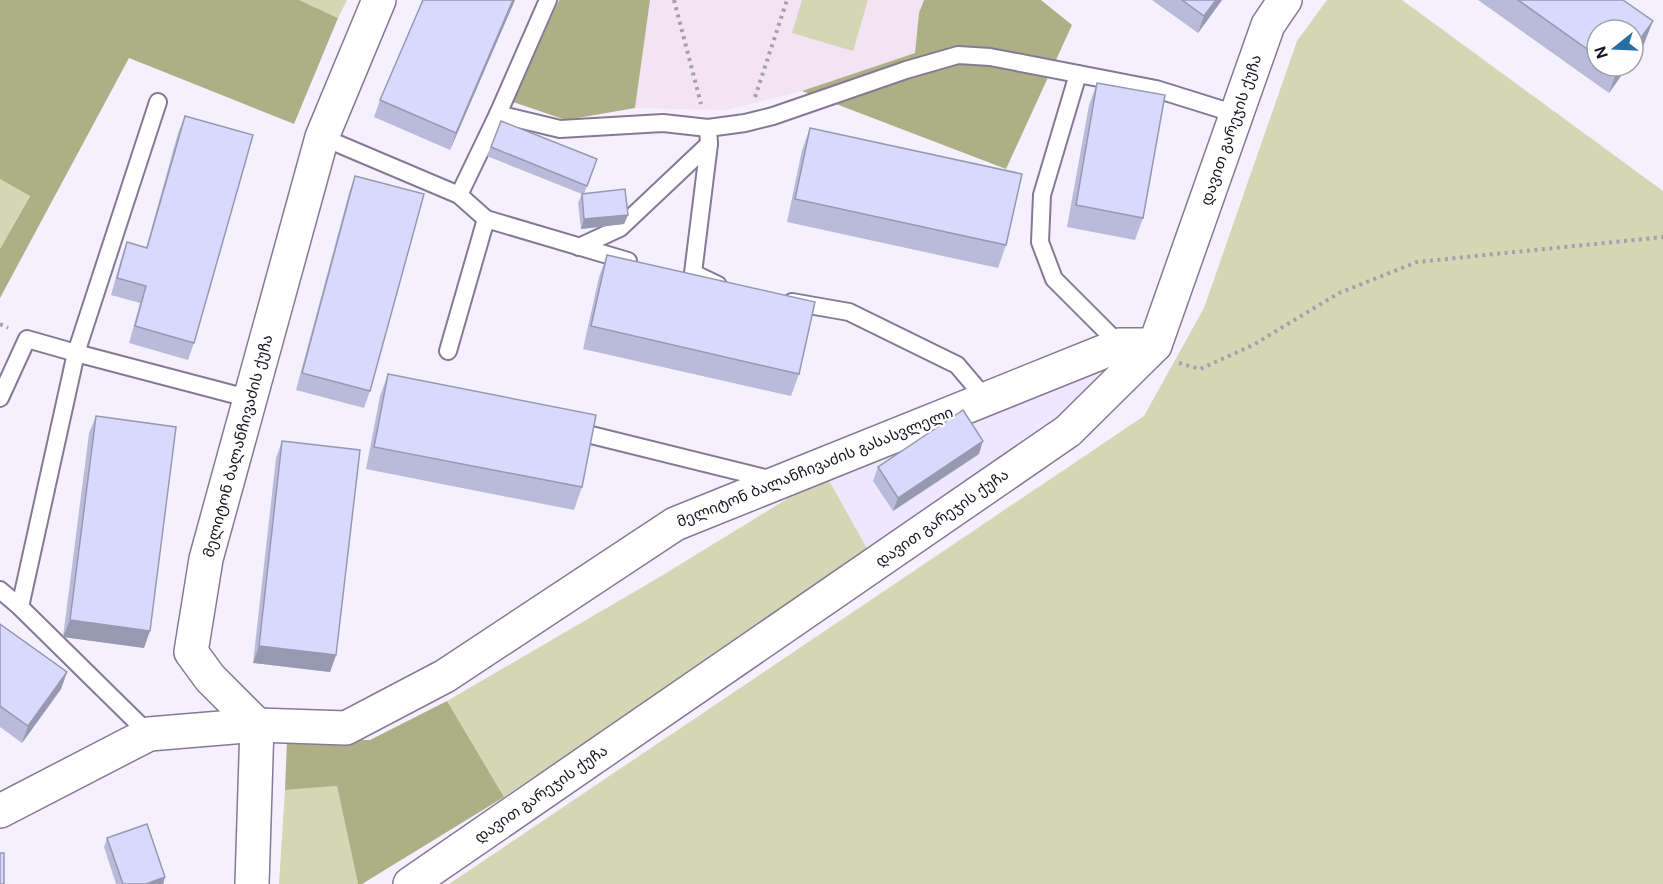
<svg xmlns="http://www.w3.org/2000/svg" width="1663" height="884" viewBox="0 0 1663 884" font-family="'DM Sans','Noto Sans Georgian',sans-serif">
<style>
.built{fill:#efe7fd}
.education{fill:#f3e3f5}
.green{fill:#d3d7b3}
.forest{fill:#acb185}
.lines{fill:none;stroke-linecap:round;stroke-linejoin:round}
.lane-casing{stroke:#847a95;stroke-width:20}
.street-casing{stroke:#847a95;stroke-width:36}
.secondary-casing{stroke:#847a95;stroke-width:36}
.path{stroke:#a4a0ac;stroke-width:4;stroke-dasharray:3 4.5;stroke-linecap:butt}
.lane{stroke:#fff;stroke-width:16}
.street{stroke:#fff;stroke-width:33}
.secondary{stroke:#fff;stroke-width:33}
.wall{fill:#babbda}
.shaded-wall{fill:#9799b1}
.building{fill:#d8dafd;stroke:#9799b1;stroke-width:1.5}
.labels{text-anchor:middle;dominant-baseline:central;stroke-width:4.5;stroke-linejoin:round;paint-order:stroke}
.street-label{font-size:15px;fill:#191520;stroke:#fff}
</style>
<rect width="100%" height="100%" fill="#f5f0fd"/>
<path class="built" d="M1122,364L1069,419L869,552L826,475L1083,372Z"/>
<path class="education" d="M650,0H924L919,13L915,53L802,91L726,110L635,108Z"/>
<g class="green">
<path d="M299,0H347L338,18Z"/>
<path d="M802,0H868L853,51L792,33Z"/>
<path d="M1327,0H1402L1663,191V884H449L1144,416L1204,308L1297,41Z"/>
<path d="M0,179L30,195L0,249Z"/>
<path d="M826,475L869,552L504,797L447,701L658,578Z"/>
<path d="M337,786L358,884H279L285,790Z"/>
</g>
<g class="forest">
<path d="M0,0H299L338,18L294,124L129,58L0,298V249L30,196L0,179Z"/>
<path d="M559,0H650L635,108L566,120L513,102Z"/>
<path d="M924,0H1041L1072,25L1006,169L802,91L915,53L919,13Z"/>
<path d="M447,701L504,797L362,884H358L337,786L285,790L287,740H370Z"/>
</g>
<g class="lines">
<defs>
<g id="lane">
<path d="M1078,74L1042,195L1040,242L1054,279L1120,345"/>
<path d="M498,114L548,0"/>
<path d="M708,128L709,144L693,273L718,285"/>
<path d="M322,137L459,195L486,219L628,261"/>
<path d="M459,195L498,114L560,129L663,123L708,128L745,123L773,116L906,70L958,55L990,57L1156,89L1236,114"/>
<path d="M579,247L620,228L709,144"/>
<path d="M792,302L849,312L957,365L985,398"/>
<path d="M448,351L486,219"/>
<path d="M0,398L27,339L76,353L158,102"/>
<path d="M571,430L773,480"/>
<path d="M0,590L20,607"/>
<path d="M149,734L20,607L76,353L251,399"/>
</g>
<g id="street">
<path d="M0,811L149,734L257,725L346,728L445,676L675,524L1120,345H1155"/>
<path d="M252,884L257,725L210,678L191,652L206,559L322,137L379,0"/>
</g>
<path id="secondary" d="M410,884L1068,431L1155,345L1268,25L1285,0"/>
</defs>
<use href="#lane" class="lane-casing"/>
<use href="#street" class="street-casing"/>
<use href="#secondary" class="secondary-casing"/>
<g class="path">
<path d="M674,0L701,104"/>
<path d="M755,97L787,0"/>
<path d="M0,324L8,328"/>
<path d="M1179,363L1200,369L1253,345L1339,293L1417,262L1663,237"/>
</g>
<use href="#lane" class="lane"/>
<use href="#street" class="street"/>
<use href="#secondary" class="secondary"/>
</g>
<g class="wall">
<path d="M423,0H515L450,150L374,117L380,100Z"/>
<path d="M1152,0H1222L1198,33Z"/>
<path d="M1478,0H1623L1644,44L1633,60V30H1597V66H1628L1609,93Z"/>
<path d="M1097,83L1143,218L1135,240L1067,227L1089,105Z"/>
<path d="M185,116L194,343L188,360L129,343L140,303L111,295L121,259L127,242L146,248L178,133Z"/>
<path d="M501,121L597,159L584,194L628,215L624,224L581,229L578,203L582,194L487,156Z"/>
<path d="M810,128L1006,245L998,268L787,222L802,150Z"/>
<path d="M355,176L370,391L364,408L296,390L349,193Z"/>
<path d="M607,255L799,374L791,396L583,349L599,277Z"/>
<path d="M388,374L582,487L574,510L366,469L380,396Z"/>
<path d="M96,416L144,648L63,637L89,433Z"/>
<path d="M282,441L336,655L330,672L253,663L276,458Z"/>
<path d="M979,454L893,511L873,481L878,467Z"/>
<path d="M0,624L67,672L61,689L22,743L0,727Z"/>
<path d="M107,838L165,877L163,884H116L104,847Z"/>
</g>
<g class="shaded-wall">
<path d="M513,0H515L450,150L456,133Z"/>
<path d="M1216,0H1222L1198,33L1204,16Z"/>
<path d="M1653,21L1644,44L1633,60V49Z"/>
<path d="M1621,66H1628L1609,93L1617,71Z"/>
<path d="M628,215L624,224L581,229L584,219Z"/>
<path d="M983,441L979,454L893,511L898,498Z"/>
<path d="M70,620L150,631L144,648L63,637Z"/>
<path d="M259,646L336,655L330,672L253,663Z"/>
<path d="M67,672L61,689L22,743L28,726Z"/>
<path d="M165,877L163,884H146Z"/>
</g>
<g class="building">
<path d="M423,0H513L456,133L380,100Z"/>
<path d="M1182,0H1216L1204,16Z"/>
<path d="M1518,0H1623L1653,21L1633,49V30H1597V56Z"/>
<path d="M1611,66H1621L1617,71Z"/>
<path d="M1097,83L1165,95L1143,218L1076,205Z"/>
<path d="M185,116L253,135L194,343L135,326L146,286L117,278L127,242L147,248Z"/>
<path d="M501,121L597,159L587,186L491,147Z"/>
<path d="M810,128L1022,174L1006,245L795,199Z"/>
<path d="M355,176L424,194L370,391L302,373Z"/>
<path d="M625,189L628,215L584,219L582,194Z"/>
<path d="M607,255L815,302L799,374L591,326Z"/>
<path d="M388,374L596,415L582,487L374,447Z"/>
<path d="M963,410L983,441L898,498L878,467Z"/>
<path d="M96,416L176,427L150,631L70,620Z"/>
<path d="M282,441L360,450L336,655L259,646Z"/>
<path d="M0,624L67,672L28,726L0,706Z"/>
<path d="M147,824L165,877L146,884H123L107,838Z"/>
<rect x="0" y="853" width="4" height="31"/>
</g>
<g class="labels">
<g class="street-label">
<text transform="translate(1231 130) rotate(-71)">დავით გარეჯის ქუჩა</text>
<text transform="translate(238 446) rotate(-75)">მელიტონ ბალანჩივაძის ქუჩა</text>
<text transform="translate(815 467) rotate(-22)">მელიტონ ბალანჩივაძის გასასვლელი</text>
<text transform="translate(942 518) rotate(-35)">დავით გარეჯის ქუჩა</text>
<text transform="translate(541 794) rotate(-35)">დავით გარეჯის ქუჩა</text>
</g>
</g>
<g transform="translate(1615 48) rotate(252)"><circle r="28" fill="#ffffff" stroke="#a3a1a6" stroke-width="1.5"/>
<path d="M0-4.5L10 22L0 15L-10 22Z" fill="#276ea2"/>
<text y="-9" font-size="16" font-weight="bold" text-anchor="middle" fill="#191520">N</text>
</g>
</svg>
